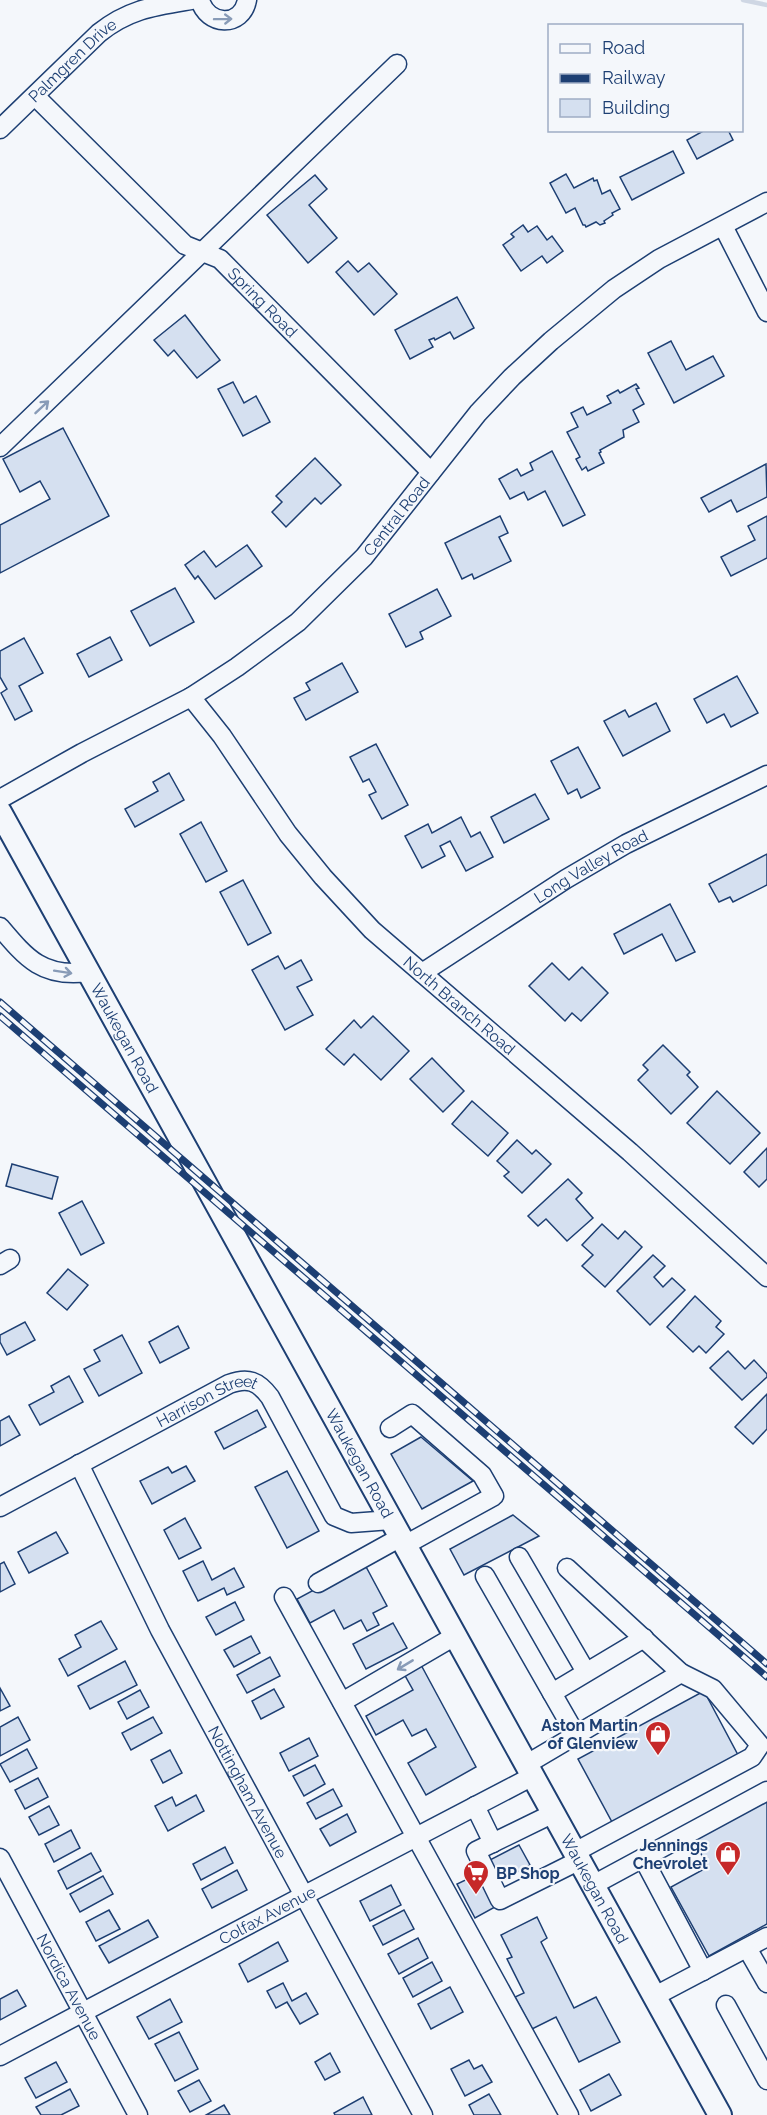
<svg xmlns="http://www.w3.org/2000/svg" width="767" height="2115" viewBox="0 0 767 2115" font-family="Raleway,sans-serif">
<style>
.lines{fill:none;stroke-linecap:round;stroke-linejoin:round}
.stream{stroke:#cfd7e4;stroke-width:4.5}
.building{fill:#d5e0f0;stroke:#1d3f73;stroke-width:1.5}
.minor-casing{stroke:#1d3f73;stroke-width:21}
.major-casing{stroke:#1d3f73;stroke-width:26}
.minor{stroke:#f4f7fb;stroke-width:18}
.major{stroke:#f4f7fb;stroke-width:22}
.rail-casing{stroke:#1d3f73;stroke-width:7}
.rail{stroke:#f4f7fb;stroke-width:4.5;stroke-dasharray:14;stroke-linecap:butt}
.oneway{stroke:#889bb7}
.labels{text-anchor:middle;dominant-baseline:central;stroke-width:4.5;stroke-linejoin:round;paint-order:stroke}
.street-label{font-size:16px;fill:#1d3f73;stroke:#f4f7fb}
.poi-label{font-size:16px;font-weight:bold;fill:#1d3f73;stroke:#f4f7fb;text-anchor:end}
</style>
<rect width="100%" height="100%" fill="#f4f7fb"/>
<g class="lines">
<path class="stream" d="M743,0L767,5"/>
</g>
<g class="building">
<path d="M705,130H728L733,140L697,159L687,140Z"/>
<path d="M673,151L684,173L632,200L620,177Z"/>
<path d="M566,174L574,188L593,178L594,181L597,180L602,194L610,190L620,209L612,213L613,215L604,221L605,223L600,225L596,222L586,227L585,225H583L575,208L566,213L550,183Z"/>
<path d="M315,175L327,189L309,205L337,238L308,263L267,215Z"/>
<path d="M523,225L528,232L537,226L547,240L552,236L563,251L547,263L542,256L521,271L503,245L514,237L511,234Z"/>
<path d="M348,261L358,272L369,263L397,294L374,315L336,272Z"/>
<path d="M457,297L474,328L454,339L450,332L435,340L434,338L429,340L433,347L410,359L395,330Z"/>
<path d="M185,315L220,360L197,378L174,350L168,356L154,340Z"/>
<path d="M671,341L686,370L713,356L724,376L674,403L648,353Z"/>
<path d="M233,382L244,403L256,396L270,422L243,436L218,389Z"/>
<path d="M636,384L639,388L636,389L644,404L633,410L639,422L623,430L624,437L600,450L601,452L599,453L604,463L588,471L586,467L582,470L576,459L580,457L567,432L578,427L571,413L583,407L587,415L611,403L607,396L618,390L620,393Z"/>
<path d="M63,428L109,516L0,573V525L50,499L40,481L20,492L3,459Z"/>
<path d="M552,451L585,515L563,526L545,491L528,500L524,492L510,499L499,479L517,469L521,476L533,470L530,463Z"/>
<path d="M315,458L341,485L321,504L315,498L286,527L272,512L282,502L276,496Z"/>
<path d="M766,464L767,497L737,512L731,500L709,512L701,498Z"/>
<path d="M500,516L508,533L499,537L511,561L474,579L472,574L462,579L445,543Z"/>
<path d="M767,516V558L731,576L721,557L755,540L748,526Z"/>
<path d="M247,545L262,566L215,599L198,576L195,579L185,565L204,551L216,567Z"/>
<path d="M175,588L194,622L150,646L131,611Z"/>
<path d="M437,589L451,616L420,632L423,639L406,647L389,614Z"/>
<path d="M110,637L122,660L89,677L77,654Z"/>
<path d="M24,638L43,673L19,686L32,711L15,720L1,693L7,689L0,677V651Z"/>
<path d="M342,663L358,692L306,720L294,698L310,690L306,683Z"/>
<path d="M737,676L758,713L731,727L724,714L707,723L694,699Z"/>
<path d="M656,703L670,731L623,756L604,721L625,710L629,717Z"/>
<path d="M376,744L408,805L382,819L369,795L376,792L369,779L363,782L350,757Z"/>
<path d="M578,747L600,788L581,798L577,789L568,794L551,761Z"/>
<path d="M169,773L184,800L135,827L125,809L158,791L153,782Z"/>
<path d="M535,794L549,819L504,843L491,817Z"/>
<path d="M461,817L471,837L480,832L493,857L466,871L450,841L440,846L445,856L422,868L405,836L428,824L432,833Z"/>
<path d="M201,822L227,871L206,882L180,834Z"/>
<path d="M767,854V885L733,902L730,897L719,902L709,884Z"/>
<path d="M243,880L271,933L248,945L220,892Z"/>
<path d="M670,904L695,952L676,961L662,934L624,954L614,934Z"/>
<path d="M278,956L285,969L301,960L312,980L297,987L313,1015L285,1030L252,970Z"/>
<path d="M552,963L569,980L582,967L608,993L581,1021L572,1013L565,1021L529,986Z"/>
<path d="M373,1016L409,1051L381,1080L354,1054L344,1065L326,1049L354,1020L361,1028Z"/>
<path d="M663,1045L690,1072L687,1075L698,1087L671,1114L638,1080L648,1070L643,1065Z"/>
<path d="M432,1058L464,1091L443,1112L410,1079Z"/>
<path d="M717,1091L760,1133L730,1164L687,1123Z"/>
<path d="M472,1101L508,1133L488,1156L452,1124Z"/>
<path d="M517,1140L532,1154L536,1150L551,1164L522,1193L504,1176L509,1172L497,1161Z"/>
<path d="M767,1148V1179L759,1187L744,1172Z"/>
<path d="M12,1164L58,1177L52,1199L6,1186Z"/>
<path d="M568,1179L582,1193L576,1199L593,1218L567,1241L546,1219L538,1226L528,1216Z"/>
<path d="M82,1201L104,1243L81,1255L59,1213Z"/>
<path d="M602,1224L618,1239L625,1231L642,1247L605,1287L582,1266L593,1255L582,1245Z"/>
<path d="M653,1255L665,1266L654,1277L663,1287L672,1278L685,1290L650,1325L617,1291Z"/>
<path d="M68,1269L88,1285L67,1310L47,1293Z"/>
<path d="M695,1296L721,1321L716,1327L724,1334L706,1353L699,1346L693,1352L667,1327Z"/>
<path d="M25,1322L35,1340L7,1355L0,1342V1335Z"/>
<path d="M178,1326L189,1348L160,1363L149,1342Z"/>
<path d="M122,1335L142,1373L99,1396L84,1369L100,1361L94,1350Z"/>
<path d="M728,1351L745,1369L754,1360L767,1374V1377L742,1400L710,1368Z"/>
<path d="M69,1376L83,1402L40,1425L29,1405L54,1392L51,1386Z"/>
<path d="M767,1394V1429L753,1444L735,1427Z"/>
<path d="M257,1410L266,1427L224,1449L215,1432Z"/>
<path d="M9,1416L20,1435L0,1446V1421Z"/>
<path d="M421,1437L473,1481L422,1509L391,1454Z"/>
<path d="M186,1466L195,1481L152,1504L140,1481L168,1467L172,1473Z"/>
<path d="M287,1471L319,1531L287,1548L255,1487Z"/>
<path d="M513,1515L539,1536L464,1575L450,1549Z"/>
<path d="M185,1518L201,1548L179,1559L164,1530Z"/>
<path d="M56,1532L68,1553L29,1573L18,1552Z"/>
<path d="M203,1561L212,1580L234,1568L244,1587L227,1595L224,1588L198,1601L183,1571Z"/>
<path d="M4,1562L15,1584L0,1592V1564Z"/>
<path d="M364,1563L387,1606L373,1613L379,1625L367,1631L361,1620L344,1629L334,1610L310,1623L297,1599Z"/>
<path d="M235,1602L244,1620L216,1635L206,1617Z"/>
<path d="M101,1621L117,1649L68,1676L59,1659L81,1647L75,1635Z"/>
<path d="M393,1623L407,1648L366,1669L353,1644Z"/>
<path d="M251,1636L260,1653L234,1667L224,1650Z"/>
<path d="M270,1657L280,1676L247,1693L237,1675Z"/>
<path d="M125,1661L137,1685L90,1709L78,1686Z"/>
<path d="M420,1663L476,1767L426,1795L408,1763L436,1747L426,1729L412,1736L403,1720L376,1735L366,1716L413,1690L403,1672Z"/>
<path d="M0,1688L10,1706L0,1711Z"/>
<path d="M274,1689L284,1707L261,1719L252,1701Z"/>
<path d="M140,1690L149,1707L127,1719L118,1702Z"/>
<path d="M704,1691L738,1755L612,1822L578,1759Z"/>
<path d="M18,1717L30,1740L0,1756V1727Z"/>
<path d="M153,1717L162,1733L131,1750L122,1733Z"/>
<path d="M309,1738L318,1756L289,1771L280,1753Z"/>
<path d="M27,1749L37,1768L10,1782L0,1764Z"/>
<path d="M170,1750L182,1773L163,1783L151,1760Z"/>
<path d="M315,1765L325,1784L304,1796L293,1776Z"/>
<path d="M38,1778L48,1797L25,1809L15,1790Z"/>
<path d="M333,1789L342,1806L316,1819L307,1803Z"/>
<path d="M196,1795L204,1811L168,1831L155,1806L172,1797L176,1806Z"/>
<path d="M767,1796V1924L709,1956L671,1887L708,1867L692,1837Z"/>
<path d="M49,1806L59,1825L39,1835L29,1817Z"/>
<path d="M347,1814L356,1832L330,1846L320,1829Z"/>
<path d="M71,1830L80,1848L54,1862L45,1844Z"/>
<path d="M519,1845L530,1865L497,1883L486,1862Z"/>
<path d="M225,1847L233,1863L201,1880L193,1864Z"/>
<path d="M91,1853L101,1871L67,1889L58,1871Z"/>
<path d="M237,1870L247,1890L212,1908L202,1889Z"/>
<path d="M478,1874L495,1907L475,1918L457,1884Z"/>
<path d="M103,1876L113,1894L80,1912L70,1894Z"/>
<path d="M391,1885L401,1905L370,1921L360,1901Z"/>
<path d="M109,1910L120,1929L96,1941L86,1922Z"/>
<path d="M404,1910L414,1929L383,1945L373,1926Z"/>
<path d="M537,1917L547,1938L541,1942L574,2008L596,1997L620,2042L579,2062L556,2017L532,2029L515,1997L524,1993L507,1959L512,1957L501,1935Z"/>
<path d="M148,1920L158,1937L109,1963L99,1946Z"/>
<path d="M418,1938L428,1958L399,1974L388,1954Z"/>
<path d="M278,1942L288,1961L248,1982L239,1964Z"/>
<path d="M432,1962L442,1981L413,1997L403,1978Z"/>
<path d="M283,1983L292,2001L306,1993L318,2014L300,2024L287,2002L276,2008L267,1991Z"/>
<path d="M450,1987L463,2012L431,2029L418,2004Z"/>
<path d="M17,1990L26,2006L0,2020V1999Z"/>
<path d="M170,1999L182,2022L149,2039L137,2017Z"/>
<path d="M179,2032L198,2069L175,2081L155,2044Z"/>
<path d="M330,2053L340,2072L325,2080L315,2062Z"/>
<path d="M469,2060L474,2069L482,2065L492,2082L465,2096L451,2069Z"/>
<path d="M56,2062L67,2082L36,2098L25,2078Z"/>
<path d="M609,2074L621,2095L591,2111L580,2090Z"/>
<path d="M199,2080L211,2101L190,2112L178,2091Z"/>
<path d="M70,2089L79,2106L61,2115H41L36,2107Z"/>
<path d="M489,2094L501,2115H474L469,2105Z"/>
<path d="M363,2097L372,2115H335L334,2113Z"/>
<path d="M224,2105L230,2115H206Z"/>
</g>
<g class="lines">
<defs>
<g id="minor">
<path d="M200,0C207,26 242,28 247,0"/>
<path id="s1" d="M35,96L185,245L220,259L431,472"/>
<path id="s2" d="M0,129L99,33C129,9 155,6 191,0"/>
<path d="M723,226L767,312"/>
<path d="M0,447L397,64"/>
<path id="s3" d="M191,697L222,736L288,834L323,877L372,930L630,1152L767,1277"/>
<path id="s4" d="M0,799L82,753L191,697L237,667L298,622L364,557L478,413L512,377L551,341L614,289L659,259L767,202"/>
<path d="M0,927C27,959 43,978 88,972"/>
<path id="s5" d="M422,973L566,879L626,844L767,775"/>
<path d="M0,1265L10,1259"/>
<path d="M390,1428L412,1414L482,1475L494,1496L405,1545"/>
<path id="s6" d="M79,1464L160,1630L423,2115"/>
<path id="s7" d="M0,1507L229,1384C248,1377 258,1381 270,1397L334,1516L351,1523L391,1520"/>
<path d="M519,1557L586,1672"/>
<path d="M567,1568L681,1673L713,1689L760,1745L752,1757L575,1852"/>
<path d="M485,1576L576,1735"/>
<path d="M318,1583L401,1537"/>
<path d="M284,1597L569,2115"/>
<path d="M552,1693L644,1638"/>
<path d="M342,1702L455,1636"/>
<path d="M527,1764L681,1673"/>
<path d="M475,1806L493,1843"/>
<path d="M554,1813L476,1851L500,1900L580,1860"/>
<path id="s8" d="M0,1858L138,2115"/>
<path d="M643,1858L703,1971"/>
<path d="M593,1885L767,1791"/>
<path d="M747,1948L767,1983"/>
<path d="M655,1996L767,1937"/>
<path d="M726,2005L767,2080"/>
<path id="s9" d="M0,2056L305,1895L533,1776"/>
</g>
<g id="major">
<path id="s10" d="M0,812L720,2115"/>
</g>
</defs>
<use href="#minor" class="minor-casing"/>
<use href="#major" class="major-casing"/>
<use href="#minor" class="minor"/>
<use href="#major" class="major"/>
<defs>
<g id="rail">
<path d="M0,1002L767,1664"/>
<path d="M0,1016L767,1677"/>
</g>
</defs>
<use href="#rail" class="rail-casing"/>
<use href="#rail" class="rail"/>
</g>
<defs><path id="oneway-shaft" d="M-6 0H5M1.5-3L5.5 0L1.5 3" fill="none" stroke-width="1.6" stroke-linecap="round" stroke-linejoin="round" transform="scale(1.5)"/></defs>
<g class="oneway">
<use href="#oneway-shaft" transform="translate(223 19) rotate(-1)"/>
<use href="#oneway-shaft" transform="translate(42 407) rotate(-43)"/>
<use href="#oneway-shaft" transform="translate(63 972) rotate(9)"/>
<use href="#oneway-shaft" transform="translate(405 1665) rotate(149)"/>
</g>
<defs>
<symbol id="shop-pin" viewBox="-11 -11 22 30"><path d="M0 17L-7.5 6A9.5 9.5 0 1 1 7.5 6Z" fill="#c62828" stroke="#f4f7fb"/><path d="M-5-2.5h2.3a2.7 3.5 0 0 1 5.4 0H5L5.5 6h-11ZM-1.5-2.5h3a1.5 2.3 0 0 0-3 0Z" fill="#fff"/></symbol>
<symbol id="supermarket-pin" viewBox="-11 -11 22 30"><path d="M0 17L-7.5 6A9.5 9.5 0 1 1 7.5 6Z" fill="#c62828" stroke="#f4f7fb"/><path d="M-6-5.5h2.5l.6 2H6L4.5 2H-2.5L-4.4-4H-6ZM-1.5 3.2a1.3 1.3 0 1 0 .1 0ZM3 3.2a1.3 1.3 0 1 0 .1 0Z" fill="#fff"/></symbol>
</defs>
<g fill-rule="evenodd">
<use href="#shop-pin" x="643" y="1719" width="30" height="40"/>
<use href="#shop-pin" x="713" y="1839" width="30" height="40"/>
<use href="#supermarket-pin" x="461" y="1858" width="30" height="40"/>
</g>
<g class="labels">
<g class="street-label">
<text stroke="none"><textPath href="#s2" startOffset="100">Palmgren Drive</textPath></text>
<text stroke="none"><textPath href="#s1" startOffset="310">Spring Road</textPath></text>
<text stroke="none"><textPath href="#s4" startOffset="492">Central Road</textPath></text>
<text stroke="none"><textPath href="#s5" startOffset="200">Long Valley Road</textPath></text>
<text stroke="none"><textPath href="#s3" startOffset="411">North Branch Road</textPath></text>
<text stroke="none"><textPath href="#s10" startOffset="258">Waukegan Road</textPath></text>
<text stroke="none"><textPath href="#s7" startOffset="234">Harrison Street</textPath></text>
<text stroke="none"><textPath href="#s10" startOffset="744">Waukegan Road</textPath></text>
<text stroke="none"><textPath href="#s6" startOffset="369">Nottingham Avenue</textPath></text>
<text stroke="none"><textPath href="#s10" startOffset="1230">Waukegan Road</textPath></text>
<text stroke="none"><textPath href="#s9" startOffset="302">Colfax Avenue</textPath></text>
<text stroke="none"><textPath href="#s8" startOffset="146">Nordica Avenue</textPath></text>
</g>
<g class="poi-label">
<text x="638" y="1725">Aston Martin<tspan x="638" dy="18">of Glenview</tspan></text>
<text x="708" y="1845">Jennings<tspan x="708" dy="18">Chevrolet</tspan></text>
<text x="496" y="1873" text-anchor="start">BP Shop</text>
</g>
</g>
<rect x="548" y="24" width="195" height="108" fill="#f4f7fb" stroke="#9eadc5" stroke-width="1.5"/>
<rect x="560" y="44" width="30" height="9" fill="#f4f7fb" stroke="#9eadc5" stroke-width="1.5"/>
<text x="602" y="54" font-size="18" fill="#1d3f73">Road</text>
<rect x="560" y="74" width="30" height="9" fill="#1d3f73" stroke="#9eadc5" stroke-width="1.5"/>
<text x="602" y="84" font-size="18" fill="#1d3f73">Railway</text>
<rect x="560" y="99" width="30" height="18" fill="#d5e0f0" stroke="#9eadc5" stroke-width="1.5"/>
<text x="602" y="114" font-size="18" fill="#1d3f73">Building</text>
</svg>
